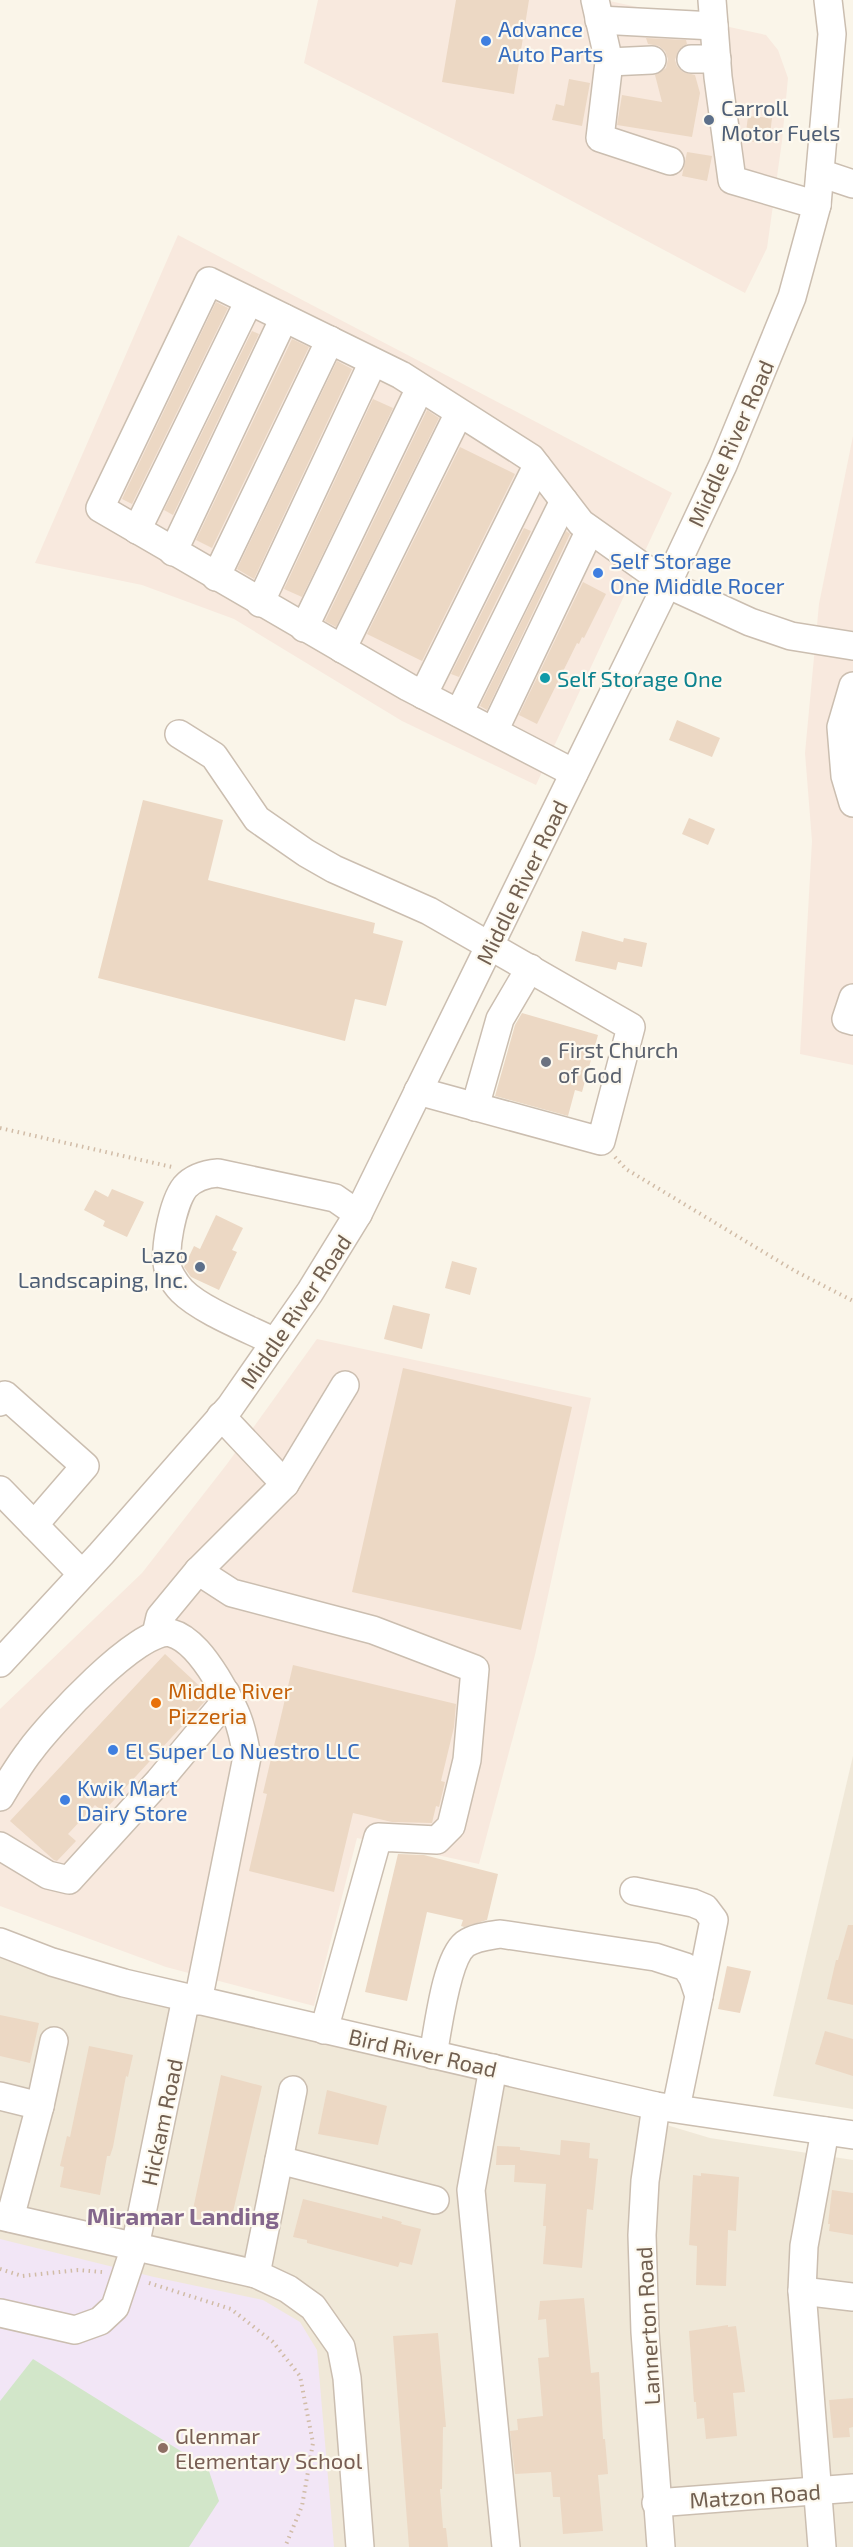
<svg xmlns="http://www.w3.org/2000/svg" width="853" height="2547" viewBox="0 0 853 2547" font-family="'Exo 2',sans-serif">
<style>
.residential{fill:#f0e8d8}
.commercial{fill:#f8e9de}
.education{fill:#f2e6f6}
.green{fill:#d2e6c9}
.building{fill:#ecd8c4}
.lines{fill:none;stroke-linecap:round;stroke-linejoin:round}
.minor-casing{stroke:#cbbeb0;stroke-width:30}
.path{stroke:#d1bca7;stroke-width:4;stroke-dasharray:1.5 4.5;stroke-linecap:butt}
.minor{stroke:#fff;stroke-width:27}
.shop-dot{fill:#3f7fe0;stroke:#fdf9ef;stroke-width:2}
.service-dot{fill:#5c6f8a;stroke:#fdf9ef;stroke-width:2}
.culture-dot{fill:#0f9aa8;stroke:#fdf9ef;stroke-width:2}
.worship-dot{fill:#6b7280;stroke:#fdf9ef;stroke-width:2}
.food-dot{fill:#e8710a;stroke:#fdf9ef;stroke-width:2}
.education-dot{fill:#8d6e63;stroke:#fdf9ef;stroke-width:2}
.labels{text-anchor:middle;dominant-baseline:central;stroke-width:4.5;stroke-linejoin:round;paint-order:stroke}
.shop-label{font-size:22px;fill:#366cbe;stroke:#fdf9ef;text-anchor:start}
.service-label{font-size:22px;fill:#4e5e75;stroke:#fdf9ef;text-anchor:start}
.street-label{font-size:22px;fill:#715f50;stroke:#fdf9ef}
.culture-label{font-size:22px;fill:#0d838f;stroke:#fdf9ef;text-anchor:start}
.worship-label{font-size:22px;fill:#5b616d;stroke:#fdf9ef;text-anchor:start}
.food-label{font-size:22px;fill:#c56008;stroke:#fdf9ef;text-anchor:start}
.education-label{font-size:22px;fill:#785e54;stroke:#fdf9ef;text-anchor:start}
.neighbourhood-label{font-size:24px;font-weight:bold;fill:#84678c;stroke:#fdf9ef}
</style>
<rect width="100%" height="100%" fill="#faf5e9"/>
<g class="residential">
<path d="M853,1756V2109L773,2096Z"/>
<path d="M0,1939L433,2055L710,2138L853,2160V2547H0Z"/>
</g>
<g class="commercial">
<path d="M318,0H605L766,35L778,50L788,78L782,141L767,248L745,293L504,165L304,63Z"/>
<path d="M178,235L672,493L536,785L402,721L234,619L142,585L35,563Z"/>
<path d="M853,436V1065L800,1054L812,841L805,753L819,604Z"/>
<path d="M317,1339L591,1398L535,1655L479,1864L357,1838L314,2006L166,1967L0,1906V1709L142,1573L227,1464Z"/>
</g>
<path class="education" d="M0,2239L154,2277L263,2300L300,2322L317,2350L334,2547H0Z"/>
<path class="green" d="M33,2359L208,2468L219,2501L189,2547H0V2401Z"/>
<g class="building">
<path d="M456,0H529L514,94L442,82Z"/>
<path d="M646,38L686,40L687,44L678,51L675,60L677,66L683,72L695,75L700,93L692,137L617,125L622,95L662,102L655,75L666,68L668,59L665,51L659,46L648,44Z"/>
<path d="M569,79L590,83L582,126L552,120L556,104L564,106Z"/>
<path d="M748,116L772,118L769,143L745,141Z"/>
<path d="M687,152L712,156L707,181L682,176Z"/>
<path d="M216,302L228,308L132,504L122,499Z"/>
<path d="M252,331L259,334L173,515L164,510Z"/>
<path d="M292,339L309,347L212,548L196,540Z"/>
<path d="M337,361L352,369L254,579L237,569Z"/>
<path d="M373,399L393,408L302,597L284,589Z"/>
<path d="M427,410L439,418L336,627L325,621Z"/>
<path d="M460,447L515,474L422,661L367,634Z"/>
<path d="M524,528L531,531L459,677L451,674Z"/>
<path d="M566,531L570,534L487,710L480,706Z"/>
<path d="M583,582L606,594L584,638L582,637L579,644L577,643L537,724L519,715Z"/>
<path d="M677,720L720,738L712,757L669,740Z"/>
<path d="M143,800L223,820L208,880L375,923L373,933L403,941L386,1006L355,999L345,1041L98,978Z"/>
<path d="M689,818L715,829L708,845L682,834Z"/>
<path d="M582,931L623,942L624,938L647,943L642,967L618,962L616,970L575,961Z"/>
<path d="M522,1013L598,1035L582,1092L575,1090L568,1116L495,1096L515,1025Z"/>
<path d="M112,1189L144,1202L127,1237L103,1226L105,1221L84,1210L95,1190L108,1197Z"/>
<path d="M216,1215L243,1228L232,1250L237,1252L219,1290L191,1277L184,1267L194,1246L200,1249Z"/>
<path d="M452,1261L477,1268L470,1295L445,1288Z"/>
<path d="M393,1305L430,1314L422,1349L384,1339Z"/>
<path d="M403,1368L572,1407L521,1630L352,1592Z"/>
<path d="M165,1654L207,1693L206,1700L103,1812L95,1805L68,1834L76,1841L57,1861L54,1860L10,1821Z"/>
<path d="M293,1665L456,1704L454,1727L441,1781L445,1782L439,1807L436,1806L432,1823L392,1822L353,1813L334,1892L249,1871L267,1794L263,1793Z"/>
<path d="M398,1854L424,1855L498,1874L487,1920L464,1927L461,1926L463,1920L427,1912L407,2001L365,1992Z"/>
<path d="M848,1925H853V2005L827,1999L836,1960H838Z"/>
<path d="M727,1966L751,1971L740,2013L718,2009Z"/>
<path d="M0,2015L39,2023L30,2063L0,2056Z"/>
<path d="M825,2031L853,2039V2076L815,2064Z"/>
<path d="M89,2046L133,2055L128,2077L126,2076L113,2147L110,2156H107L100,2195L60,2187L64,2167L60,2166L67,2136L70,2137Z"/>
<path d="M221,2075L262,2086L230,2225L191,2219Z"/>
<path d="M327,2090L387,2106L378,2145L318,2134Z"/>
<path d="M561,2140L590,2143L589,2158L598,2159L593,2210L587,2209L582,2268L543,2264L546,2226H543L546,2184L514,2182L515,2165H496L497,2146L520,2147V2150L560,2155Z"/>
<path d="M701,2173L739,2177L736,2231L728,2230L726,2286L696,2285L697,2246L689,2245L693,2175L701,2176Z"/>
<path d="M832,2190L853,2193V2235L829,2231L830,2224H828Z"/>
<path d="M303,2199L382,2219V2216L402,2222L401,2224L421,2229L412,2265L400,2262L398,2267L307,2243V2240L293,2237Z"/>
<path d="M584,2298L591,2373L599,2372L603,2439H605L608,2474L598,2475L603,2531L563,2534L560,2497H553L551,2472L515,2474L510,2431L518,2430L517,2419L543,2416L538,2358L549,2357L546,2319L538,2320L540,2301Z"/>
<path d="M728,2325V2327L736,2326L745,2392L733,2393L737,2436L706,2439L704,2418L697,2419L696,2402H694L689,2331Z"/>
<path d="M438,2333L446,2427H443L442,2489H440L443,2528H446L448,2547H409L393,2336Z"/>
<path d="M853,2398V2427L849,2428L850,2437L833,2438L829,2400Z"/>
</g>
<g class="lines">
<defs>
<g id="minor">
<path d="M595,0L609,62L600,138L670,161"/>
<path d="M712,0L718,77L732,180L817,205"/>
<path d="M599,20L714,26"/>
<path d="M691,59H717"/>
<path d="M609,62L652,60"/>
<path d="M820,173L853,184"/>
<path d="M137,530L249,301"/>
<path d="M173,552L284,318"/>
<path d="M216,577L330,340"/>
<path d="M260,603L373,362"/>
<path d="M304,628L420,388"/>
<path d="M342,649L459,413"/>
<path d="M853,686L841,727L845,776L853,803"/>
<path d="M423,695L537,466"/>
<path d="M459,713L564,501"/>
<path d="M494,731L590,530"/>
<path d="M179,734L214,756L257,819L306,853L334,869L429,911L631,1027L601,1141L418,1091"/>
<path d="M574,773L408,687L100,508L209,281L401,375L531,458L581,523L667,584L750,622L791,636L853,646"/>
<path d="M853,998L846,1019L853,1021"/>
<path d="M475,1107L500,1019L530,968"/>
<path d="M275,1342C249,1329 202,1311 182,1291C177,1286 172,1278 169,1272C162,1254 173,1202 185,1187C194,1177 206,1174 218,1173L335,1198L358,1214"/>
<path d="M0,1402L5,1395L85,1466L34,1525"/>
<path d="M285,1484L345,1385"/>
<path d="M0,1490L82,1574"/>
<path d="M198,1571L232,1593L373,1630L475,1669L467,1760L451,1826L437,1840L378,1837L324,2030"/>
<path d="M156,1634L160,1617L198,1571L285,1484L221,1416"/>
<path d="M0,1663L101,1554L230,1407L310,1292L358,1214L667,584L723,465L792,297L817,205L832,34L828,0"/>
<path d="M0,1797C9,1782 19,1765 30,1751C48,1726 140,1625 171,1633C190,1638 206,1661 216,1677C235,1709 241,1720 247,1757L198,2001"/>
<path d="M0,1846L48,1875L69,1880L159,1781L220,1708L226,1693"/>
<path d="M634,1891L693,1903L705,1908L714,1920L699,1996"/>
<path d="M0,1942L52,1962L124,1983L656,2106L853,2135"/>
<path d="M433,2055C438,2029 446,1959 465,1944C475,1937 488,1936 500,1934L655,1957L686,1967L693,1978L699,1996L676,2108"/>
<path d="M493,2068L471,2190L506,2547"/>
<path d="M0,2096L40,2106"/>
<path d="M656,2106L645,2181L642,2235L645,2332L661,2547"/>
<path d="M279,2160L435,2200"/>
<path d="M0,2216L256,2274L288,2289L313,2307L341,2347L347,2378L360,2547"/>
<path d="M10,2218L40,2106L54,2041"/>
<path d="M256,2274L293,2090"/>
<path d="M802,2291L853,2297"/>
<path d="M0,2313L75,2330L100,2321L115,2307L135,2247L186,1998"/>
<path d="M656,2503L853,2488"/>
<path d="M822,2547L802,2291L804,2246L825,2131"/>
</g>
</defs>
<use href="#minor" class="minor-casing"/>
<g class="path">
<path d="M0,1128L172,1167"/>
<path d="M615,1157L626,1169L795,1271L853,1301"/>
<path d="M0,2269L22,2276L78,2270L102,2272"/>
<path d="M149,2283L231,2309L273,2342L300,2376L313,2443L302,2506L285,2547"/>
</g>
<use href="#minor" class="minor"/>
</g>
<g class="shop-dot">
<circle cx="486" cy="41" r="6"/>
<circle cx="598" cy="573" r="6"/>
<circle cx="113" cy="1750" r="6"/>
<circle cx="65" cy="1800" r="6"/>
</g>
<g class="service-dot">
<circle cx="709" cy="120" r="6"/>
<circle cx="200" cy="1267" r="6"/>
</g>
<circle class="culture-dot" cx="545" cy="678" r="6"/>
<circle class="worship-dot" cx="546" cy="1062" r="6"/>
<circle class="food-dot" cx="156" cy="1703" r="6"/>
<circle class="education-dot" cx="163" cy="2448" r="6"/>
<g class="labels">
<g class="shop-label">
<text x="498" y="28">Advance<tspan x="498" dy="25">Auto Parts</tspan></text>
<text x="610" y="560">Self Storage<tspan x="610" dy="25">One Middle Rocer</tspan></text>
<text x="125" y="1750">El Super Lo Nuestro LLC</text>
<text x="77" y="1787">Kwik Mart<tspan x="77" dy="25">Dairy Store</tspan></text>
</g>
<g class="service-label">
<text x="721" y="107">Carroll<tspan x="721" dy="25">Motor Fuels</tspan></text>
<text x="188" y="1254" text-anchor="end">Lazo<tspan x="188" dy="25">Landscaping, Inc.</tspan></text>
</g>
<g class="street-label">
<text transform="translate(730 443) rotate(-66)">Middle River Road</text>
<text transform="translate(521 882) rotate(-64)">Middle River Road</text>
<text transform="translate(295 1311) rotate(-56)">Middle River Road</text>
<text transform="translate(423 2052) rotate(13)">Bird River Road</text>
<text transform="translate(161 2122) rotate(-78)">Hickam Road</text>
<text transform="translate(647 2326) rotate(-93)">Lannerton Road</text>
<text transform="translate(755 2495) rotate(-4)">Matzon Road</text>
</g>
<g class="culture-label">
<text x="557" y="678">Self Storage One</text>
</g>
<g class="worship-label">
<text x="558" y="1049">First Church<tspan x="558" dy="25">of God</tspan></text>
</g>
<g class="food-label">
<text x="168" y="1690">Middle River<tspan x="168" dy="25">Pizzeria</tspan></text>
</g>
<g class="education-label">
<text x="175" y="2435">Glenmar<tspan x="175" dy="25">Elementary School</tspan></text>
</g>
<g class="neighbourhood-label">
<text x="183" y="2215">Miramar Landing</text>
</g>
</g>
</svg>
